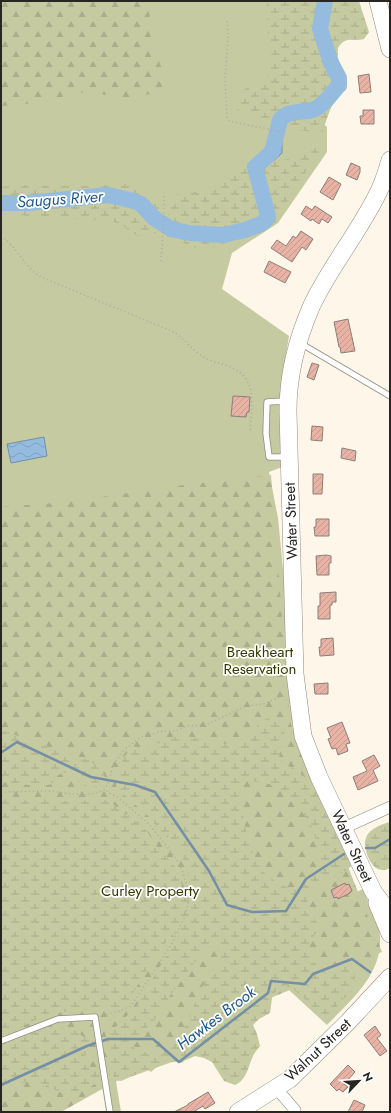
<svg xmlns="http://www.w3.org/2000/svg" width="391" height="1113" viewBox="0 0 391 1113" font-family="Jost,sans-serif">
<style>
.green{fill:#c5caa0}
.forest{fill:url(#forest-firs)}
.wetland{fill:url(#wetland-marsh);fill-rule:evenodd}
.water{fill:url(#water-waves);stroke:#748fa6}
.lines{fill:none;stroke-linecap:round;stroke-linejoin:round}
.stream{stroke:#748fa6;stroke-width:2.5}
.river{stroke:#95bcdf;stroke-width:16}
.building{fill:url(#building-hatch);stroke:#8d7e7b}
.service-casing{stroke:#938c80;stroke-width:7}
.minor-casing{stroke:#938c80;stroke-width:12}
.primary-casing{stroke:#938c80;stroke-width:18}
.path{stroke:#afa99f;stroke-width:1.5;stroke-dasharray:1 3;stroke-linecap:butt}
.service{stroke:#fff;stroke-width:5.5}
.minor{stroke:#fff;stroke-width:11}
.primary{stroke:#fff;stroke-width:17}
.labels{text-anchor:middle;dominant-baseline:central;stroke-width:3.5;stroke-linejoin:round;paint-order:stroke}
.street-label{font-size:15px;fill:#282621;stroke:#fff}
.park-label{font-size:15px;fill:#373a00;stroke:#fff}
.water-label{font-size:16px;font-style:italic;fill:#1f5886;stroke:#fff}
</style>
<defs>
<pattern id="forest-firs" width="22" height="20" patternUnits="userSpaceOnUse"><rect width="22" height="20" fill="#c5caa0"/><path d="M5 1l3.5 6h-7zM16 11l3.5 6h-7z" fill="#a9ad8a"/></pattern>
<pattern id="wetland-marsh" width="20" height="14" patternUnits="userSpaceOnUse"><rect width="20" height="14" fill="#c5caa0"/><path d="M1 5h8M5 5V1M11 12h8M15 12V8" fill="none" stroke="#a9ad8a"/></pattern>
<pattern id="water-waves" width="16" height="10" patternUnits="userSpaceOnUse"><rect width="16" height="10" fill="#95bcdf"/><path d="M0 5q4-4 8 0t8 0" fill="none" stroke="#80a1bf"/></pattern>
<pattern id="building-hatch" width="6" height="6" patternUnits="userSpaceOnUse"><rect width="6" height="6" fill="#e8b3a5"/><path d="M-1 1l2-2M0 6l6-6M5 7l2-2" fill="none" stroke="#c79a8e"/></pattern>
</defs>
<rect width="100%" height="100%" fill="#fdf6e9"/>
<path class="green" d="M1,1H296L311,113L327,127V152L278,223L232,253L222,289L289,336L281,385L282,467L269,472L278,518L288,620L293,737L326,906L363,889C367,900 373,910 377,920C391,967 355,996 327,1025L276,978L182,1063L166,1059L151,1072L121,1050L110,1044L121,1112H106L99,1066L1,1047Z"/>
<g class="forest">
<path d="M1,1H149L150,35L167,84L165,90L157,93L128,98L86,92L26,104L1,106Z"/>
<path d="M271,475L290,722L382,952L251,1006L61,1112H1V507L67,502L176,486Z"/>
</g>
<g class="wetland">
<path d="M266,1H359L369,32L364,39C352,42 346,35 338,48C338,52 337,57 339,61C342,71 349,80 346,90C331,98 328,118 322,133L281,128L283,116L275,122L237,110L235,105L237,101L245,89L266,79L270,72L272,57L268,34V19Z"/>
<path d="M316,147L319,151L316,158L300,180L275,223L267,226L257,233L213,247L196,248L174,239L165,232L161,231L149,235L144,234L138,236L133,234L123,226L112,221L91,219L43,218L20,215L12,209L7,208L1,209V187L22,185L87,186L122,184H127L134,187L140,194L150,196L155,200L159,205L162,217L168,218L171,197L174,195L211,189L221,184L245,165L296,158L312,151Z"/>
<path d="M275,715C292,729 281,741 279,758L286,765L297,770L319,790L353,864C347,872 335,876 327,881C324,882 322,885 320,887C317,889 312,891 310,894C302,905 315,915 317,925C319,934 311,937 309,944C307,954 321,976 332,976C336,971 336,962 342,960C354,955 358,982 353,990C350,995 343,998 339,1003C336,1008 334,1012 330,1016L320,1017L308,1002L291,987L285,985C269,994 273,998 270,1013L259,1019L253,1025L257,1034L260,1046C259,1048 257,1049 256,1051C248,1062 249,1079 235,1085L224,1081L212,1062L204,1058L195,1056L186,1060L172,1062L130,1077L121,1081L114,1080L105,1031L114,1028L120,1023L138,1004L167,954L180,933L177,932C159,945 140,982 128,1002L119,1007C95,1010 69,1009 46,1016C30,1021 17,1031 1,1036V798L6,797L28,801L40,799L67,801L107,800L127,814L147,831L155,844L177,869L186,899L189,900L194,896V892L186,866L178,848L168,836L161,832L148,816L124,795L116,786V780L121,766L122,761L123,757L130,751L147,748L170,738L184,735L217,744L234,743L245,737L264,720ZM245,780L269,784L293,798L310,824L318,844L320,862L315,875L303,886L298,887L289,888L282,885L267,876L259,866L248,841L241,804L240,783ZM213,943L218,949L220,958L219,966L205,980L181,1036L167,1047L157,1050L144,1052L135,1051L134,1047L140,1035L158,1016L170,996L194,963L207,948Z"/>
<path d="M1,730L91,761L103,772L106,780C101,787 88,790 80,784C77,781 75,776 73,773C63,771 56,774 52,784L43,786L28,785L1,782Z"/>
<path d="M390,822V868C386,870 382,871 378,869C368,864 361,843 368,834C373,827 383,824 390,822Z"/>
<path d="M60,1027L74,1030L90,1041C89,1045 87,1047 86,1051C83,1063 94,1069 100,1076C98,1082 93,1086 87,1089C58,1103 55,1082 31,1082C20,1082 10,1087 1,1091V1045L34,1032Z"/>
</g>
<g class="water">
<path d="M283,115L280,134L282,139V153L275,160L259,162C265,154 270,143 273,134C275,125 275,121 283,115Z"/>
<path d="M44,437L47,456L11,463L7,444Z"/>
</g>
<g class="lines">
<g class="stream">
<path d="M1,751L2,752L17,742L91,777L135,785L155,792L209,871L227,905L252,912L286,911L306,879L344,854"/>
<path d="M366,848H375L390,839"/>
<path d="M1,1085L87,1046L108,1039H153L179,1062L268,993L271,981L305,984L313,974L352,959L370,972"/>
</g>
<path class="river" d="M1,203H28L108,195L134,201L141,204L154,218L171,229L189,233L223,235L245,230L261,224L266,220L268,216L255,167L272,152L280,120C288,109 303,114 315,109C324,105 332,93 339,85V78L331,63L320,29L325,1"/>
</g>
<g class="building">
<path d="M369,74L371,92L360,93L358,76Z"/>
<path d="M363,110H374V124H361L360,116H363Z"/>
<path d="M351,163L360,167V172L357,180L346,175Z"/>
<path d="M329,177L341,184L333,200L320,192Z"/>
<path d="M306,206L312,210L315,206L332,217L328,223L322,219L319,224L312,219L311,221L301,214Z"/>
<path d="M301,231L313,239L306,250L302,247L292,262L271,248L277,240L286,246L293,236L296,238Z"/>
<path d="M269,261L291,272L285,283L264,272Z"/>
<path d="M348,319L355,351L341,353L340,347H339L334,322Z"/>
<path d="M312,363L319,365L314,380L307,377Z"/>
<path d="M233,396L250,397L249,412H247L246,417L231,416Z"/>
<path d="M312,426L323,427L322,441L311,440Z"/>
<path d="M342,448L356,451L355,461L341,458Z"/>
<path d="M313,474H323L322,494H313Z"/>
<path d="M316,519H329V536H315L314,527H316Z"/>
<path d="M326,555L331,556V563H329V575H317L316,556Z"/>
<path d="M336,592V602H332V605H330V619H318V606H320V593Z"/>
<path d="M333,638L334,655L320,656L319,647H321V639Z"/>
<path d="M328,683V694H315L314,684Z"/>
<path d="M342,722L350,743L346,744L348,751L338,755L336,748L332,749L328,739L331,738L327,728Z"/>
<path d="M374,755L380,766L373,770L378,781L358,790L353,777L367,771L362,761Z"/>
<path d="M345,883L346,885L349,884L352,891L350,892V893L338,899L337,897L334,898L331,890Z"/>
<path d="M375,1026L381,1035L377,1038L387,1051L380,1056L364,1035Z"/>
<path d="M348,1065L355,1072L344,1084L348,1087L343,1092L339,1089L337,1091L330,1084Z"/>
<path d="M208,1092L215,1103L205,1109L203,1106L193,1112H174L188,1105V1104Z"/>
<path d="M354,1100L365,1105L362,1112H348Z"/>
</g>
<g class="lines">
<defs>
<g id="service">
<path d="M300,343L390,396"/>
<path d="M287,457H269L266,433L267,402L287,401"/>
<path d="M1,1041L58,1019L95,1017L110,1112"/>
</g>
<g id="minor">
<path d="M344,828L390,807"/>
<path d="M276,1088L295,1110"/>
</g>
<g id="primary">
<path d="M378,1L390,49"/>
<path d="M390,160C387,170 384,181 379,191C360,231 331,265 312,305C297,339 288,374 288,411L295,674L303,736L319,777L373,891L390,914"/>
<path d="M377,903L390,934"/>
<path d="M238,1112L290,1079L348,1022L390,977"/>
</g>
</defs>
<use href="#service" class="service-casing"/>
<use href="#minor" class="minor-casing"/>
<use href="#primary" class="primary-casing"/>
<g class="path">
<path d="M227,21L228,37L225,78L227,118L229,121L287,133"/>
<path d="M1,236C19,249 23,266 41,277L174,332C185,339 194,352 205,358C212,362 221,363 228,366C260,378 251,406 250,433"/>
<path d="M161,261L164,217V195"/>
<path d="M1,792L47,791L83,795L97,793L104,790L110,780L112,766L124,750L141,737L163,731H176L187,726L208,724L246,706L264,704L284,695"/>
<path d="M103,1016L119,1011L131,1006L171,945L186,914L188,904L187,887L183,872L176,858L149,824L117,797L104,790"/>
</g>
<use href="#service" class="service"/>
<use href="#minor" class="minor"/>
<use href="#primary" class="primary"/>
</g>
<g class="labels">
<g class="street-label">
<text transform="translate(291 521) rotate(-92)">Water Street</text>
<text transform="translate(352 846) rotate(65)">Water Street</text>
<text transform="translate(318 1050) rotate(-43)">Walnut Street</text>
</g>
<g class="park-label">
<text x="260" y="652">Breakheart<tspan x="260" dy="17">Reservation</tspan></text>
<text x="150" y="891">Curley Property</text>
</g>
<g class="water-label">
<text transform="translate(60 199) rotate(-4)">Saugus River</text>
<text transform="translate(216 1018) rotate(-37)">Hawkes Brook</text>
</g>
</g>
<rect width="391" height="1113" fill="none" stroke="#282621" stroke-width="4"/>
<g transform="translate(359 1081) rotate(65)" stroke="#ffffff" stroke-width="3" paint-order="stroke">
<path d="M0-3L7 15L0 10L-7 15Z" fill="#282621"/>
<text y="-6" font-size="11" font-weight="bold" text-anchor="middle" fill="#282621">N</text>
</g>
</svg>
